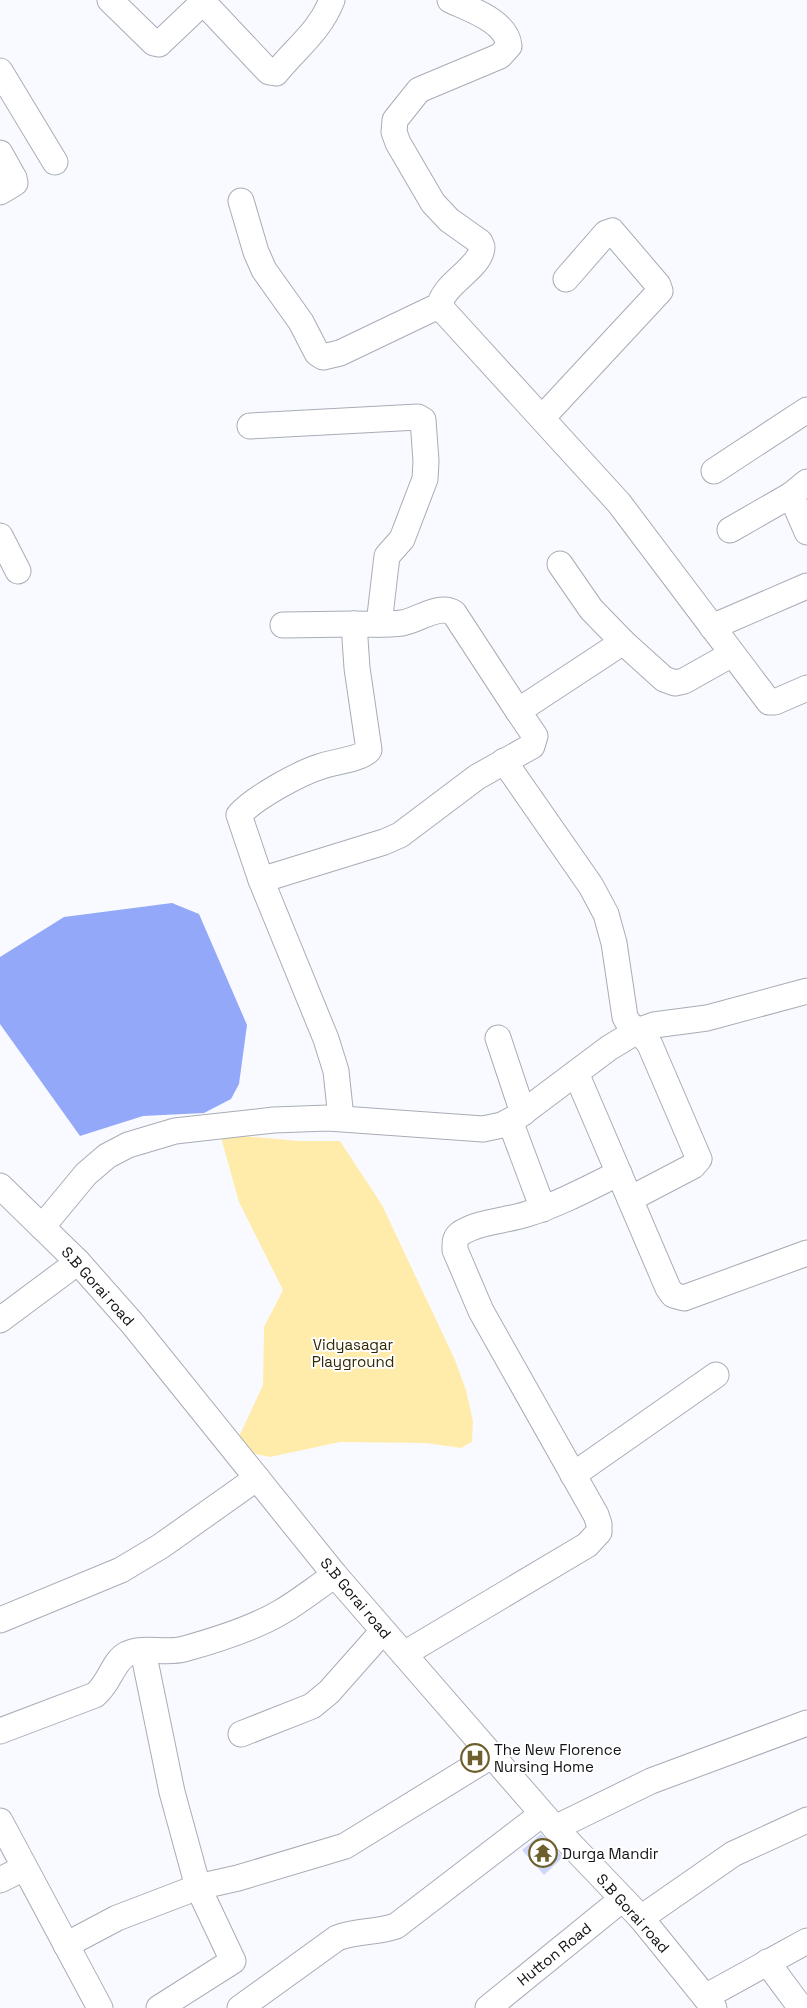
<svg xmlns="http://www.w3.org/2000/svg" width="807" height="2008" viewBox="0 0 807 2008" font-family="'Space Grotesk',sans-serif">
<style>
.green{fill:#ffecab}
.water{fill:#94a8fa}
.building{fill:#ced7f9}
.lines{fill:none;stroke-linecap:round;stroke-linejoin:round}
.minor-casing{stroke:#a8acb6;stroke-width:27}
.minor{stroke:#fff;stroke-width:25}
.labels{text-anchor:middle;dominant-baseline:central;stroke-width:4;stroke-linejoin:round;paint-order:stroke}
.street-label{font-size:15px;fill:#101115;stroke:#fff}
.park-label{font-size:15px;fill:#332800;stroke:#fff}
.poi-label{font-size:15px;fill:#101115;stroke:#fff;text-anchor:start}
</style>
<rect width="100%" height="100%" fill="#f9faff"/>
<path class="green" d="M220,1134L300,1141H340L382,1205L455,1360L466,1390L473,1421L472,1442L461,1448L425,1443L340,1442L270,1457L251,1453L238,1439L263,1385L264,1327L283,1290L239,1202Z"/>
<path class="water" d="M172,903L199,914L247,1025L239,1084L231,1099L204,1113L143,1116L80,1136L0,1024V957L64,917Z"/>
<path class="building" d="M541,1834L563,1857L544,1875L522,1850Z"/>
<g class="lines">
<defs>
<g id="minor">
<path d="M110,0L154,43L159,44L199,6L204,3L269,72L276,73C296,48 320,31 332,0"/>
<path d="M0,71L55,162"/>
<path d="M0,153L14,178L15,183L0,192"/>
<path d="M241,201L256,252L264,270L301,322L317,353L323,357L340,353L432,309H442L619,503L769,702H775L807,688"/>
<path d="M439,308C442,283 481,269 482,247L480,242L449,220L433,203L398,143L394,132L395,120L419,90L500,56L509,46C507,21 469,9 450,0"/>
<path d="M542,418L660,291L658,285L612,231L606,233L566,279"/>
<path d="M250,426L418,417L423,420L426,461L425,479L402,539L387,556L379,624"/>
<path d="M714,471L807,410"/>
<path d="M807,482L791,495L807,532"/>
<path d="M730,530L791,495"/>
<path d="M0,536L18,571"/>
<path d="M560,564L591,609L623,642L664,679L675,683L684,681L732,654"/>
<path d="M283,625L354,624"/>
<path d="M712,627L807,586"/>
<path d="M504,761L591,886L606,914L614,943L625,1017C631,1030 643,1033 650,1045L699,1159L693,1166L630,1199"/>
<path d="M261,880L239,815C254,798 299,773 322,766C333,762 362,759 369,750L357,668L354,624C370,624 386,625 402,623C417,621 439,603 454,613L518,711"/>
<path d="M498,1038L523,1113"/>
<path d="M576,1073L668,1288L673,1295L684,1298L807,1253"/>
<path d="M341,1118L336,1071L326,1039L261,880L384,842L400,835L477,777L532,746L535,736L518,711L623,642"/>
<path d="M510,1121L543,1209"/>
<path d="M0,1186L78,1262L132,1323L335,1575L555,1828L641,1918L714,2008"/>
<path d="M42,1227L86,1174L107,1156L128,1145L175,1131L274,1120L328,1118L483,1129L502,1125L517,1117L609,1048L637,1031L654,1025L707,1018L807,991"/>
<path d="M0,1320L78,1262"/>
<path d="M573,1475L716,1375"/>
<path d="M0,1620L121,1570L161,1546L257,1478"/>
<path d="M404,1654L587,1545L599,1532V1524L596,1515L481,1311L455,1250C455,1243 454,1238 461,1233C480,1221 506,1221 527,1214C559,1204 589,1188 619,1173"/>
<path d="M0,1731L95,1695C110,1683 113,1661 127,1654C144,1646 166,1654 184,1649C213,1641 256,1627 281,1612C300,1601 317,1587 335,1575"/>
<path d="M241,1734L312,1706L329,1692L383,1631"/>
<path d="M0,1821L100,2008"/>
<path d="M555,1828L651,1781L807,1723"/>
<path d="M0,1880L24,1868"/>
<path d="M641,1918L733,1854L807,1820"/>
<path d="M66,1945L117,1918L198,1887L172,1792L143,1651"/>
<path d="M767,1962L801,2008"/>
<path d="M705,1997L807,1941"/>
<path d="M159,2008L233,1961L198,1887L238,1878L345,1846L491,1756"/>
<path d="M240,2008L337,1938C356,1930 377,1933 396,1926L542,1814"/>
<path d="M488,2008L621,1900"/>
</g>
</defs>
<use href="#minor" class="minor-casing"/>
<use href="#minor" class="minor"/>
</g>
<defs>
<symbol id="hospital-ring" viewBox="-11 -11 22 22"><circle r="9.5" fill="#fff" stroke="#6e602d" stroke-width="1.5"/><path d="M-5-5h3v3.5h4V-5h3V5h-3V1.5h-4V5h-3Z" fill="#6e602d"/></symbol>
<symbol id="temple-ring" viewBox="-11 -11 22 22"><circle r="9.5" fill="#fff" stroke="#6e602d" stroke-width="1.5"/><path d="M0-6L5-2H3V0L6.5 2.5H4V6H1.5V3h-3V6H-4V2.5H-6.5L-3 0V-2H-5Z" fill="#6e602d"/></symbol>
</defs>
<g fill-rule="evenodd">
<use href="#hospital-ring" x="459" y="1742" width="32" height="32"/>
<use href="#temple-ring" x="527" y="1837" width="32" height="32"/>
</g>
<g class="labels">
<g class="street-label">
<text transform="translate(98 1286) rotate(48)">S.B Gorai road</text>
<text transform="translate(356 1598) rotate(50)">S.B Gorai road</text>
<text transform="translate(633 1913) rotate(48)">S.B Gorai road</text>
<text transform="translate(554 1954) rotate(-39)">Hutton Road</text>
</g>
<g class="park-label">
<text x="353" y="1344">Vidyasagar<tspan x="353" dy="17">Playground</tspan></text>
</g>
<g class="poi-label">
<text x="494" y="1749">The New Florence<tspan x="494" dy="17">Nursing Home</tspan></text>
<text x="562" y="1853">Durga Mandir</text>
</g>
</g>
</svg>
